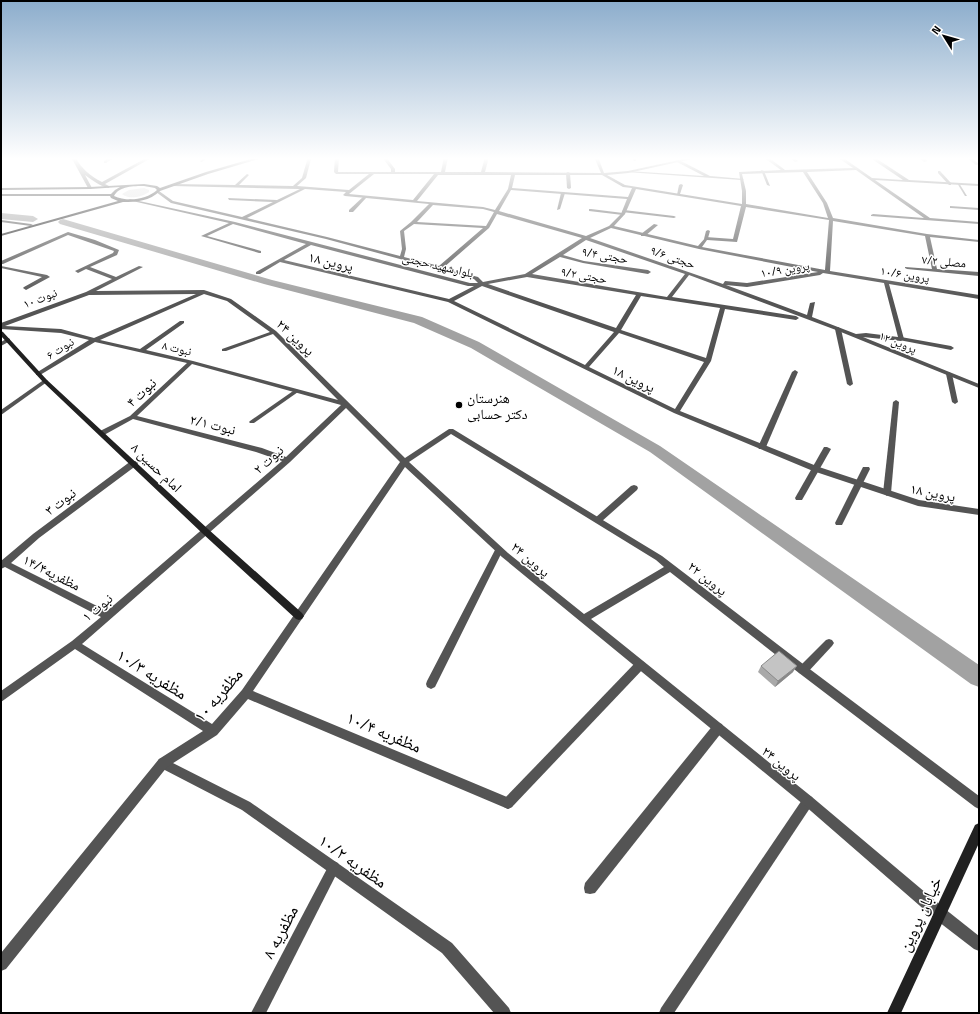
<svg xmlns="http://www.w3.org/2000/svg" width="980" height="1014" viewBox="0 0 980 1014" font-family="'Titillium Web','Noto Naskh Arabic',sans-serif">
<style>
.green{fill:#dbdbdb}
.lines{fill:none;stroke-linecap:round;stroke-linejoin:round}
.canal{fill:#a2a2a2;fill-rule:evenodd}
.lane{fill:#545454;fill-rule:evenodd}
.street{fill:#545454;fill-rule:evenodd}
.secondary{fill:#212121;fill-rule:evenodd}
.wall{fill:#a9a9a9}
.shaded-wall{fill:#898989}
.building{fill:#c4c4c4;stroke:#898989}
.poi-dot{fill:#000;stroke:#fff;stroke-width:1.5}
.labels{text-anchor:middle;dominant-baseline:central;stroke-width:3;stroke-linejoin:round;paint-order:stroke}
.far-street-label{font-size:12px;fill:#000;stroke:#fff}
.street-label{font-size:14px;fill:#000;stroke:#fff}
.poi-label{font-size:14px;fill:#000;stroke:#fff;text-anchor:start}
.near-street-label{font-size:17px;fill:#000;stroke:#fff}
</style>
<rect width="100%" height="100%" fill="#fff"/>
<path class="green" d="M144,188L149,190V192C142,197 129,200 122,194L129,190Z"/>
<g class="lines">
<g class="canal">
<path d="M1,213L33,216L38,219L33,222L1,219Z"/>
<path d="M63,219L272,280L422,317L479,342L660,446L979,665V687L971,684L650,452L471,348L414,323L264,284L60,224L58,222L60,220Z"/>
</g>
<g class="lane">
<path d="M204,157H208L202,162H200Z"/>
<path d="M544,157H548V158L546,159Z"/>
<path d="M632,157H636V161H634Z"/>
<path d="M789,157H793L798,161L795,162Z"/>
<path d="M919,157H923L927,161L924,162Z"/>
<path d="M966,157H970L979,164L976,165Z"/>
<path d="M677,160H679L710,176L744,179L742,180L626,172L628,171L704,176L677,162Z"/>
<path d="M761,170L764,171L770,186L767,185Z"/>
<path d="M938,171H940L951,183V185H949L938,173Z"/>
<path d="M568,172L570,173L571,188L569,189L567,188L566,173Z"/>
<path d="M957,183H959L967,196H965Z"/>
<path d="M681,184L683,185L680,194L677,195L679,185Z"/>
<path d="M563,192L565,193L560,209L557,210L561,193Z"/>
<path d="M364,196L367,197L353,212H349V210Z"/>
<path d="M950,206L979,208V210L951,208H950Z"/>
<path d="M591,209L623,213L625,214L623,215L589,211V209Z"/>
<path d="M624,210L674,216L676,217L674,218L622,212V211Z"/>
<path d="M654,224L658,225L645,236H641V234Z"/>
<path d="M708,230L710,231L708,238L704,239L706,231Z"/>
<path d="M838,327L841,329L853,384L850,386L847,384L835,329Z"/>
<path d="M901,337L951,346L954,348L951,350L899,340V338Z"/>
<path d="M795,370L798,372L766,447L762,449H759L758,447L792,372Z"/>
<path d="M949,372L952,374L958,402L955,404L952,402L946,374Z"/>
<path d="M296,389L299,391L298,392L254,423H250L249,422L250,421Z"/>
<path d="M896,400L899,402L891,493L887,496L883,493L893,402Z"/>
<path d="M824,447H827L831,449L802,500H796L795,498Z"/>
<path d="M863,467H869L870,469L842,525H836L835,523Z"/>
<path d="M634,485L637,486L638,488L637,490L601,522H595L594,520L595,518L631,486Z"/>
<path d="M499,547L502,548L503,550L435,687L431,689L427,687L426,684L427,681L495,550L496,548Z"/>
<path d="M829,639L832,640L834,643L832,646L807,673L803,674L799,673L798,670L799,667L826,640Z"/>
<path d="M640,661L644,662L645,665L644,668L512,807L508,809L504,807L502,803L504,799L636,662Z"/>
<path d="M718,723L722,724L723,728L722,732L595,893L590,894L585,893L584,888L585,883L714,724Z"/>
<path d="M163,758L250,802L452,943L509,1008L511,1013H494L442,953L242,810L159,767L157,763L159,759Z"/>
<path d="M808,795L812,797L814,801L812,805L674,1013H659L661,1008L804,797Z"/>
<path d="M940,907L945,909L979,936V951L974,949L935,919L933,914L935,909Z"/>
</g>
<g class="street">
<path d="M71,157H75C82,169 90,176 102,182L148,157H153L105,184L109,186V188C101,187 92,180 85,175L92,188L90,189L88,188Z"/>
<path d="M110,157H115L106,163H104V161Z"/>
<path d="M308,157H334L311,159L306,178L297,186L349,190L369,174H336L334,172L335,157H339L338,172H391V169L382,157H386L395,169V172H441L444,157H448L445,172H481L485,157H489L485,172L601,173L594,157H598L604,173L628,171L693,157H701L628,173L607,175L625,185L742,204V191L739,172L781,170L763,157H768L785,170L853,168L837,157H842L872,178L903,180L869,157H874L909,180L979,184V186L875,180L930,218L979,222V224L871,216V215L873,214L924,218L856,170L807,172L827,203L833,218L927,234L979,240V242L930,237L937,269L979,272V276L907,269L905,268V267L932,269L925,236L833,221L830,271L979,295V299L889,284L904,339L901,341L863,337L979,384V388L836,330L689,275L672,297L796,316L799,318L796,320L725,309L711,361L680,411L819,467L919,500L979,509V515L918,506L813,471L674,413L448,302L280,262L260,274H256V272L306,244L233,224L207,236L261,251V253H259L201,236L229,223L128,200L130,199L235,222L470,283H478L474,279L326,239L171,203L156,192L159,191L173,201L242,217L273,202L229,200L228,198L277,200L300,189L173,186L171,185L173,184L235,185L247,174L249,175L239,185L293,186L302,178ZM803,172L823,203L828,218L746,204V191L742,174ZM374,174H434L413,200L349,194ZM438,175H511L508,189L495,210L483,207L417,201ZM515,175H602L623,187L632,188L628,197L512,188ZM305,189L346,192L343,195L345,196L429,204L411,222L400,231L402,249L400,256L327,237L247,218ZM636,189L741,206L733,239L706,237L698,246L614,226L625,214ZM511,190L627,199L621,214L609,226L586,236L499,211ZM433,205L483,209L494,212L486,226L417,222ZM746,207L829,220L825,270L702,247L707,240L737,242ZM497,214L582,238L525,274L483,282L478,277L443,268L489,228ZM414,224L483,228L439,266L404,257L406,249L404,231ZM611,228L699,249L818,272L747,283L725,281L723,284L590,238ZM586,240L685,274L667,297L532,274L560,257L583,263L648,274L651,272L648,270L584,261L563,255ZM311,245L468,286H474L449,299L284,260ZM823,273L884,283L898,337L866,333L856,334L812,317L815,302L810,303L807,315L726,285L747,287L820,275ZM527,277L636,295L616,328L488,284ZM482,286L614,332L585,365L454,301ZM641,296L720,308L706,358L621,330ZM619,333L704,362L675,409L589,367Z"/>
<path d="M1,220L31,224L33,225L31,226L1,222Z"/>
<path d="M68,232L95,240L119,250L117,255L90,267L116,277L139,266L143,267L96,291L204,290L231,299L276,331L405,458L449,429H453L662,556L807,667L979,796V809L975,807L799,673L670,572L591,619L812,797L945,909L947,914L945,919L940,921L935,919L804,805L502,557L405,467L253,691L512,799L514,803L512,807L508,809L248,699L217,735L167,767L6,969L1,971V953L159,759L203,731L75,649L1,702V691L72,641L101,617L5,567L1,569V561L33,534L131,461H137L138,463L137,465L39,538L11,563L107,611L282,461L256,452L133,419L104,435H100L98,433L100,431L130,416L187,363L95,342L40,375H36V373L89,340L61,333L1,329V323L86,292L112,279L86,269L78,273L75,271L113,253L114,251L68,235L3,264H1V261ZM196,294L94,338L61,329L5,326L89,295ZM204,294L227,301L270,332L222,349V351H226L273,334L338,400L193,361L146,350L184,323V321H180L140,349L100,340ZM192,364L341,405L286,457L262,448L137,416ZM346,408L400,462L242,690L212,724L82,644L290,462ZM451,434L656,560L664,567L584,614L508,553L409,462Z"/>
<path d="M1,266L47,275L50,277L26,290L23,288L24,287L42,277L1,268Z"/>
<path d="M8,338L10,339V341L1,346V342Z"/>
<path d="M45,379L48,381L47,382L1,415V410Z"/>
<path d="M334,861L338,863L340,867L338,871L266,1013H251L330,863Z"/>
</g>
<g class="secondary">
<path d="M258,157H265L208,174L160,191C150,201 136,202 123,202L1,236V234L118,201L111,198L110,196H1V194H111L115,190L120,187L90,189L1,190V188L90,187L144,184L157,186L160,188L206,172ZM144,186L155,188L157,190C146,200 127,202 114,196C119,186 134,186 144,186Z"/>
<path d="M1,331L3,332L47,380L208,529L302,613L304,616L302,619L299,620L296,619L202,533L43,382L1,336Z"/>
<path d="M979,823V843L901,1013H887L975,825Z"/>
</g>
</g>
<path class="wall" d="M761,666L793,672L775,687L758,672Z"/>
<path class="shaded-wall" d="M797,666L793,672L775,687L778,681Z"/>
<path class="building" d="M779,651L797,666L778,681L761,666Z"/>
<linearGradient id="sky" x2="0" y2="1"><stop stop-color="#8cadcc"/><stop offset="0.53" stop-color="#fff"/><stop offset="1" stop-color="#fff" stop-opacity="0"/></linearGradient>
<rect width="980" height="299" fill="url(#sky)"/>
<circle class="poi-dot" cx="459" cy="405" r="4"/>
<g class="labels">
<g class="far-street-label">
<text transform="translate(605 255) rotate(10)">حجتی ۹/۴</text>
<text transform="translate(673 257) rotate(19)">حجتی ۹/۶</text>
<text transform="translate(944 261) rotate(5)">مصلی ۷/۲</text>
<text transform="translate(438 265) rotate(13)">بلوارشهید حجتی</text>
<text transform="translate(785 269) rotate(-9)">پروین ۱۰/۹</text>
<text transform="translate(905 274) rotate(9)">پروین ۱۰/۶</text>
<text transform="translate(584 275) rotate(10)">حجتی ۹/۲</text>
<text transform="translate(40 298) rotate(-21)">نبوت ۱۰</text>
<text transform="translate(898 342) rotate(22)">پروین ۱۲</text>
<text transform="translate(60 348) rotate(-32)">نبوت ۶</text>
<text transform="translate(177 348) rotate(13)">نبوت ۸</text>
</g>
<g class="street-label">
<text transform="translate(331 261) rotate(13)">پروین ۱۸</text>
<text transform="translate(296 337) rotate(43)">پروین ۲۴</text>
<text transform="translate(634 378) rotate(26)">پروین ۱۸</text>
<text transform="translate(141 392) rotate(-43)">نبوت ۴</text>
<text transform="translate(213 424) rotate(14)">نبوت ۲/۱</text>
<text transform="translate(268 459) rotate(-42)">نبوت ۲</text>
<text transform="translate(157 467) rotate(44)">امام حسین ۸</text>
<text transform="translate(933 492) rotate(11)">پروین ۱۸</text>
<text transform="translate(60 501) rotate(-37)">نبوت ۳</text>
<text transform="translate(531 559) rotate(40)">پروین ۲۴</text>
<text transform="translate(52 572) rotate(27)">مظفریه۱۴/۴</text>
<text transform="translate(708 578) rotate(38)">پروین ۲۲</text>
<text transform="translate(97 607) rotate(-40)">نبوت ۱</text>
<text transform="translate(782 763) rotate(39)">پروین ۲۴</text>
</g>
<g class="poi-label">
<text x="467" y="397">هنرستان<tspan x="467" dy="16">دکتر حسابی</tspan></text>
</g>
<g class="near-street-label">
<text transform="translate(152 674) rotate(32)">مظفریه ۱۰/۳</text>
<text transform="translate(218 695) rotate(-49)">مظفریه ۱۰</text>
<text transform="translate(384 732) rotate(23)">مظفریه ۱۰/۴</text>
<text transform="translate(353 861) rotate(35)">مظفریه ۱۰/۲</text>
<text transform="translate(920 914) rotate(-65)">خیابان پروین</text>
<text transform="translate(280 932) rotate(-62)">مظفریه ۸</text>
</g>
</g>
<rect width="980" height="1014" fill="none" stroke="#000000" stroke-width="4"/>
<g transform="translate(944 36) rotate(307)" stroke="#ffffff" stroke-width="3" paint-order="stroke">
<path d="M0-3L7 15L0 10L-7 15Z" fill="#000000"/>
<text y="-6" font-size="11" font-weight="bold" text-anchor="middle" fill="#000000">N</text>
</g>
</svg>
